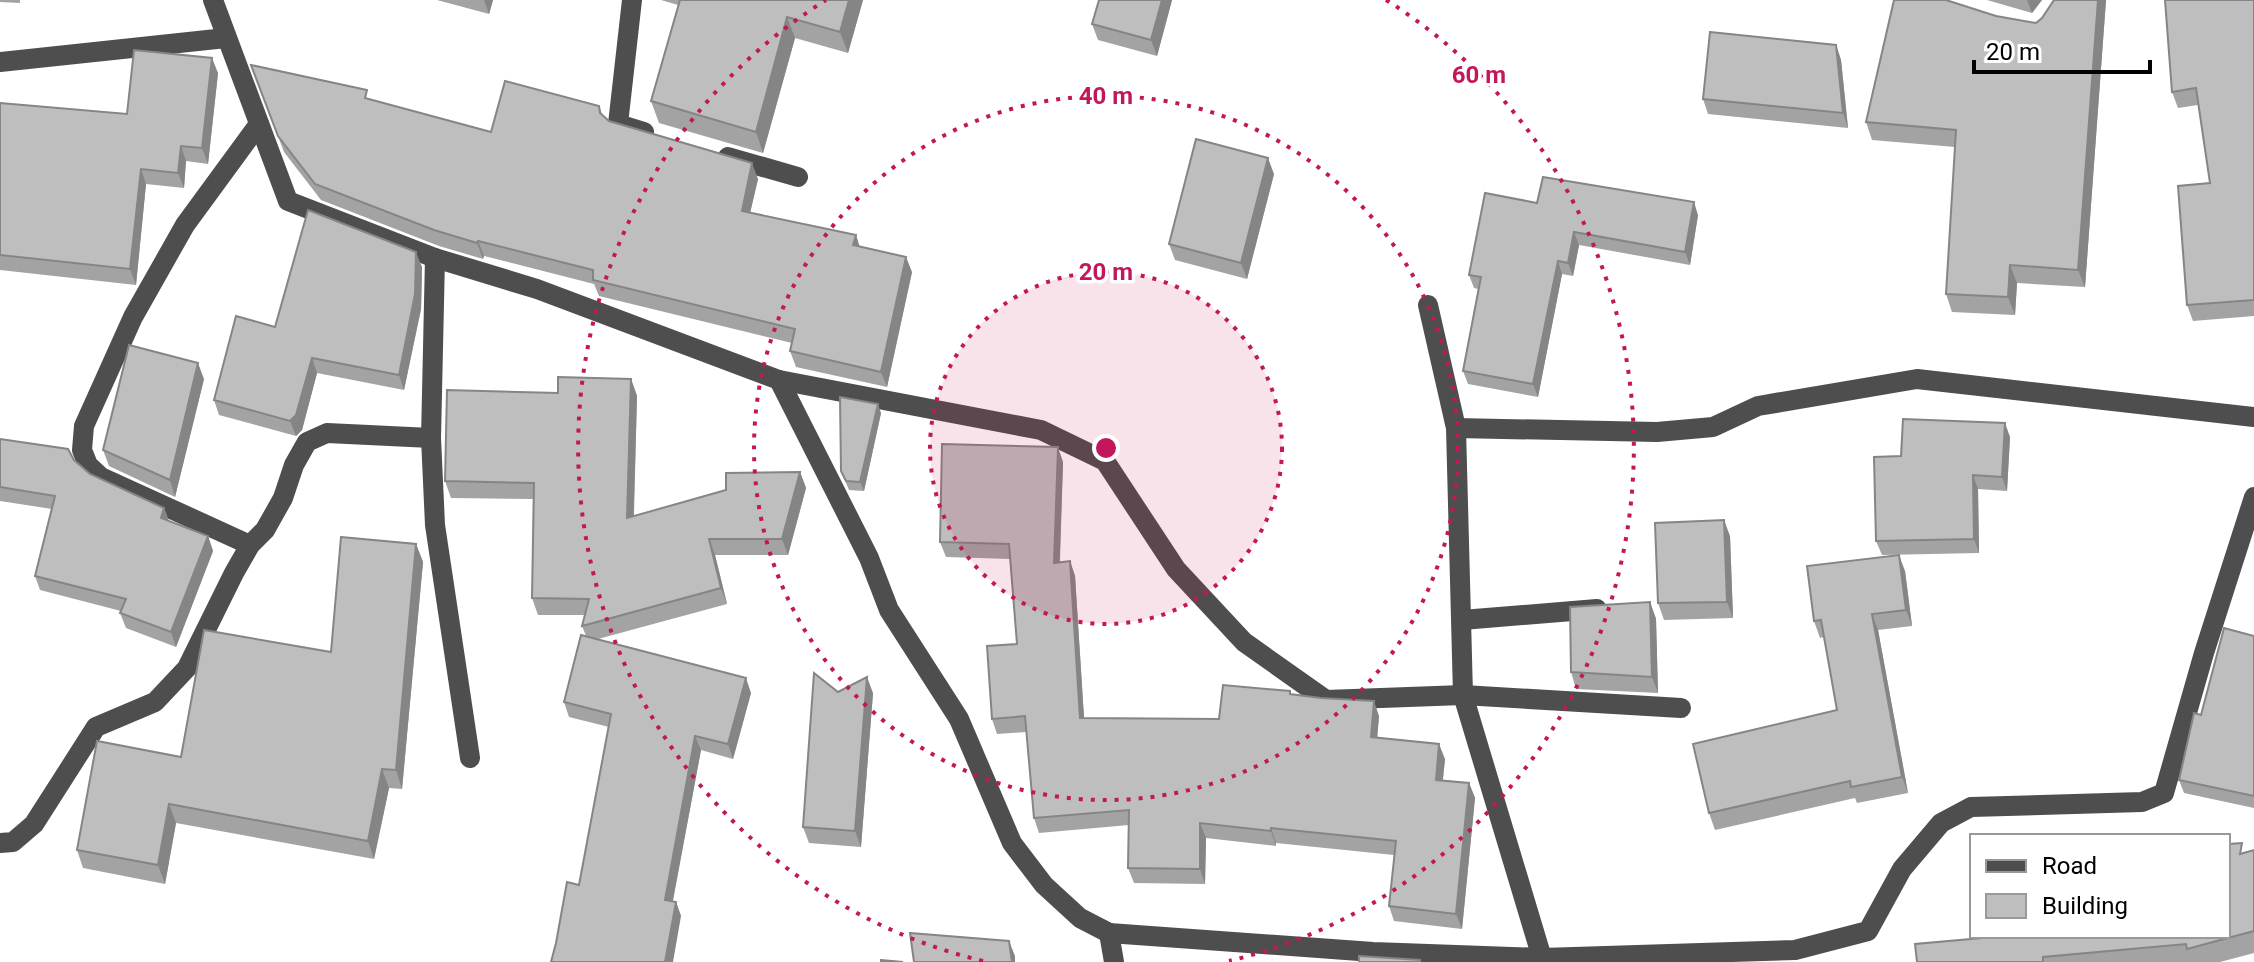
<svg xmlns="http://www.w3.org/2000/svg" width="2254" height="962" viewBox="0 0 2254 962" font-family="Roboto,sans-serif">
<style>
.lines{fill:none;stroke-linecap:round;stroke-linejoin:round}
.minor{stroke:#4e4e4e;stroke-width:20}
.wall{fill:#a3a3a3}
.shaded-wall{fill:#858585}
.building{fill:#bebebe;stroke:#858585;stroke-width:2}
.ring{fill:none;stroke:#c2185b;stroke-width:4;stroke-dasharray:4 8}
.centre{fill:#c2185b;stroke:#fff;stroke-width:4}
.ring-label{font-size:24px;text-anchor:middle;font-weight:bold;fill:#c2185b;stroke:#fff;stroke-width:7;stroke-linejoin:round;paint-order:stroke}
</style>
<rect width="100%" height="100%" fill="#fff"/>
<g class="lines">
<g class="minor">
<path d="M213,0L288,201L435,258L537,289L779,380L869,558L889,610L959,719L1012,843L1044,885L1080,918L1109,933L1114,962"/>
<path d="M632,0L618,124L644,132"/>
<path d="M0,62L226,38"/>
<path d="M728,157L798,177"/>
<path d="M435,258L431,438L435,525L470,758"/>
<path d="M1428,305L1456,428L1463,695L1542,958L1795,950L1868,931L1902,869L1941,823L1971,807L2142,802L2164,793L2204,653L2254,497"/>
<path d="M779,380L1041,430L1105,461L1176,569L1244,642L1326,700L1463,695L1681,708"/>
<path d="M1456,428L1657,432L1713,427L1758,406L1917,379L2254,417"/>
<path d="M250,545L101,477L88,465L82,450L84,426L133,317L185,225L259,124"/>
<path d="M1462,620L1597,609"/>
<path d="M0,843L13,842L34,824L96,727L155,702L187,668L234,573L250,545L265,530L283,498L294,465L307,442L327,433L431,438"/>
<path d="M1109,933L1373,952L1542,958L1541,962"/>
</g>
</g>
<g class="wall">
<path d="M0,0H20V3L0,2Z"/>
<path d="M437,0H493L489,14Z"/>
<path d="M661,0H863L848,53L795,38L763,153L659,123L651,101L678,5Z"/>
<path d="M1099,0H1172L1157,56L1098,40L1092,24Z"/>
<path d="M1987,0H2042L2032,13Z"/>
<path d="M2054,0H2106L2085,287L2017,283L2015,315L1952,312L1946,294L1955,147L1872,140L1866,122L1996,16L2036,23L2042,18Z"/>
<path d="M2254,0V316L2193,321L2187,305L2210,183L2198,105L2178,108L2172,92Z"/>
<path d="M1836,45L1841,60L1848,128L1708,114L1703,99Z"/>
<path d="M251,65L370,100L491,132L599,106L603,116L609,121L758,179L750,213L856,235L859,246L912,272L887,387L796,367L790,351L792,343L599,296L594,284L484,256L483,259L439,246L321,200L284,152Z"/>
<path d="M218,73L208,164L186,161L184,188L146,184L136,285L0,270V103L127,114Z"/>
<path d="M1274,174L1247,279L1175,260L1169,244Z"/>
<path d="M1537,203L1698,215L1690,265L1579,245L1573,276L1562,274L1538,397L1468,384L1463,371L1478,289L1474,288L1469,275Z"/>
<path d="M422,267L421,309L404,390L317,373L302,430L296,436L219,415L214,400L275,327Z"/>
<path d="M204,379L175,497L109,466L103,450Z"/>
<path d="M631,379L637,396L634,516L800,472L806,488L788,555H715L727,604L598,639L751,693L733,759L701,750L673,901L676,902L681,916L579,885L609,727L569,717L564,702L586,636L582,626L585,615H538L532,598L533,499L451,498L445,481L558,393Z"/>
<path d="M881,413L864,491L849,490L841,471Z"/>
<path d="M2010,437L2007,491L1978,489L1979,553L1882,555L1876,541L1901,456Z"/>
<path d="M0,439L74,460L90,474L164,508L169,521L208,536L213,551L176,647L126,628L120,613L121,611L40,590L35,576L52,509L0,501Z"/>
<path d="M1063,462L1060,562L1070,561L1075,576L1084,718L1219,719L1290,691L1291,694L1379,716L1377,738L1445,759L1443,780L1469,783L1475,798L1462,929L1394,921L1389,906L1394,855L1276,843V846L1206,838L1205,884L1134,883L1128,868L1129,825L1039,833L1034,818L1026,732L997,734L992,719L1017,644L1010,559L946,557L940,542Z"/>
<path d="M1730,536L1733,618L1664,620L1658,603Z"/>
<path d="M416,544L423,562L402,789L389,788L374,859L176,823L165,884L83,868L77,850L181,757L331,652Z"/>
<path d="M1905,571L1912,626L1878,630L1908,793L1857,803L1855,798L1715,830L1709,813L1837,710L1824,637L1820,638L1814,621Z"/>
<path d="M1650,602L1656,619L1658,693L1576,689L1571,672Z"/>
<path d="M2254,636V808L2184,793L2179,780L2201,715Z"/>
<path d="M838,692L873,693L861,847L809,843L803,827Z"/>
<path d="M2254,850V953L2220,962H1917L2228,936L2245,852Z"/>
</g>
<g class="shaded-wall">
<path d="M484,0H493L489,14Z"/>
<path d="M849,0H863L848,53L840,32Z"/>
<path d="M1162,0H1172L1157,56L1151,40Z"/>
<path d="M2027,0H2042L2032,13Z"/>
<path d="M2098,0H2106L2085,287L2078,270Z"/>
<path d="M787,17L795,38L763,153L756,132Z"/>
<path d="M1836,45L1841,60L1848,128L1843,113Z"/>
<path d="M212,58L218,73L208,164L202,148Z"/>
<path d="M181,146L186,161L184,188L178,173Z"/>
<path d="M1268,158L1274,174L1247,279L1241,263Z"/>
<path d="M752,163L758,179L747,226L742,211Z"/>
<path d="M141,169L146,184L136,285L130,269Z"/>
<path d="M1694,202L1698,215L1690,265L1685,252Z"/>
<path d="M1574,232L1579,245L1573,276L1568,263Z"/>
<path d="M856,235L861,251L853,245Z"/>
<path d="M478,241L484,256L483,259L477,243Z"/>
<path d="M416,252L422,267L421,309L404,390L399,375Z"/>
<path d="M906,257L912,272L887,387L881,372Z"/>
<path d="M1558,261L1562,274L1538,397L1533,384Z"/>
<path d="M2010,265L2017,283L2015,315L2008,297Z"/>
<path d="M312,358L317,373L302,430L296,436L290,421Z"/>
<path d="M198,363L204,379L175,497L170,480Z"/>
<path d="M631,379L637,396L633,534L627,518Z"/>
<path d="M878,404L881,413L864,491L860,482Z"/>
<path d="M2005,423L2010,437L2007,491L2002,477Z"/>
<path d="M1058,447L1063,462L1059,578L1054,563Z"/>
<path d="M800,472L806,488L788,555L782,539Z"/>
<path d="M1973,475L1978,489L1979,553L1974,539Z"/>
<path d="M164,508L169,522L161,518Z"/>
<path d="M1724,520L1730,536L1733,618L1727,602Z"/>
<path d="M208,536L213,551L176,647L171,632Z"/>
<path d="M709,539L715,555L727,604L721,588Z"/>
<path d="M416,544L423,562L402,789L396,770Z"/>
<path d="M1899,555L1905,571L1912,626L1906,610Z"/>
<path d="M1070,561L1075,576L1085,733L1080,718Z"/>
<path d="M1650,602L1656,619L1658,693L1652,677Z"/>
<path d="M1872,614L1878,630L1908,793L1902,777Z"/>
<path d="M867,677L873,693L861,847L855,831Z"/>
<path d="M746,678L751,693L733,759L728,744Z"/>
<path d="M1374,701L1379,716L1376,752L1371,737Z"/>
<path d="M695,736L701,750L670,915L665,900Z"/>
<path d="M1439,744L1445,759L1441,795L1436,780Z"/>
<path d="M382,769L389,788L374,859L368,841Z"/>
<path d="M1469,783L1475,798L1462,929L1456,914Z"/>
<path d="M169,804L176,823L165,884L158,865Z"/>
<path d="M1200,823L1206,838L1205,884L1200,869Z"/>
<path d="M1271,828L1276,843V846L1271,831Z"/>
<path d="M676,902L681,916L673,962H665Z"/>
<path d="M1009,941L1015,956V962H1012Z"/>
</g>
<g class="building">
<path d="M680,0H849L840,32L787,17L756,132L651,101Z"/>
<path d="M1099,0H1162L1151,40L1092,24Z"/>
<path d="M1894,0H1946L1996,16L2036,23L2042,18L2054,0H2098L2078,270L2010,265L2008,297L1946,294L1956,130L1866,122Z"/>
<path d="M2165,0H2254V300L2187,305L2178,186L2210,183L2196,88L2172,92Z"/>
<path d="M1710,32L1836,45L1843,113L1703,99Z"/>
<path d="M134,50L212,58L202,148L181,146L178,173L141,169L130,269L0,255V103L127,114Z"/>
<path d="M251,65L367,90L365,98L491,132L505,81L599,106L600,113L609,121L752,163L742,211L856,235L853,245L906,257L881,372L790,351L795,329L593,280V270L478,241L477,243L434,230L315,184L278,136Z"/>
<path d="M1196,139L1268,158L1241,263L1169,244Z"/>
<path d="M1543,177L1694,202L1685,252L1574,232L1568,263L1558,261L1533,384L1463,371L1481,277L1469,275L1485,193L1537,203Z"/>
<path d="M308,210L416,252L415,294L399,375L312,358L296,415L290,421L214,400L236,316L275,327Z"/>
<path d="M129,345L198,363L170,480L103,450Z"/>
<path d="M558,377L631,379L627,518L726,490V473L800,472L782,539H709L721,588L582,626L589,599L532,598L534,483L445,481L447,390L558,393Z"/>
<path d="M840,397L878,404L860,482L846,481L841,471Z"/>
<path d="M1903,419L2005,423L2002,477L1973,475L1974,539L1876,541L1874,457L1901,456Z"/>
<path d="M0,439L68,449L74,460L90,474L164,508L161,518L208,536L171,632L120,613L126,599L35,576L55,496L0,487Z"/>
<path d="M942,444L1058,447L1054,563L1070,561L1080,718L1219,719L1223,685L1290,691V694L1321,698L1374,701L1371,737L1439,744L1436,780L1469,783L1456,914L1389,906L1396,841L1271,828V831L1200,823V869L1128,868L1129,810L1034,818L1025,716L992,719L987,646L1017,644L1009,544L940,542Z"/>
<path d="M1724,520L1727,602L1658,603L1655,523Z"/>
<path d="M341,537L416,544L396,770L382,769L368,841L169,804L158,865L77,850L97,741L181,757L204,630L331,652Z"/>
<path d="M1899,555L1906,610L1872,614L1902,777L1851,787L1850,781L1709,813L1693,744L1837,710L1821,620L1814,621L1807,566Z"/>
<path d="M1650,602L1652,677L1571,672L1570,607Z"/>
<path d="M2224,628L2254,636V796L2179,780L2194,713L2201,715Z"/>
<path d="M581,635L746,678L728,744L695,736L665,900L676,902L665,962H551L556,943L567,882L579,885L611,714L564,702Z"/>
<path d="M814,673L838,692L867,677L855,831L803,827Z"/>
<path d="M2242,843L2240,854L2254,850V931L2187,949L2186,944L2043,957V962H1917L1915,944L2005,936H2228V844Z"/>
<path d="M910,933L1009,941L1012,962H914Z"/>
<path d="M1359,956L1420,960V962H1359Z"/>
<path d="M881,960L903,962H881Z"/>
</g>
<circle cx="1106" cy="448" r="176" fill="#c2185b" fill-opacity=".12"/>
<g class="ring">
<circle cx="1106" cy="448" r="176"/>
<circle cx="1106" cy="448" r="352"/>
<path d="M983 961A528 528 0 0 1 826 0M1386 0A528 528 0 0 1 1229 961"/>
</g>
<circle cx="1106" cy="448" r="12" class="centre"/>
<g class="ring-label">
<text x="1479" y="83">60 m</text>
<text x="1106" y="104">40 m</text>
<text x="1106" y="280">20 m</text>
</g>
<rect x="1970" y="834" width="260" height="104" fill="#ffffff" stroke="#999999" stroke-width="2"/>
<rect x="1986" y="860" width="40" height="12" fill="#4e4e4e" stroke="#999999" stroke-width="2"/>
<text x="2042" y="874" font-size="24" fill="#000000">Road</text>
<rect x="1986" y="894" width="40" height="24" fill="#bebebe" stroke="#999999" stroke-width="2"/>
<text x="2042" y="914" font-size="24" fill="#000000">Building</text>
<path d="M1974 60v12h176v-12" fill="none" stroke="#000000" stroke-width="4"/>
<text x="1986" y="60" font-size="24" fill="#000000" stroke="#ffffff" stroke-width="6" paint-order="stroke">20 m</text>
</svg>
